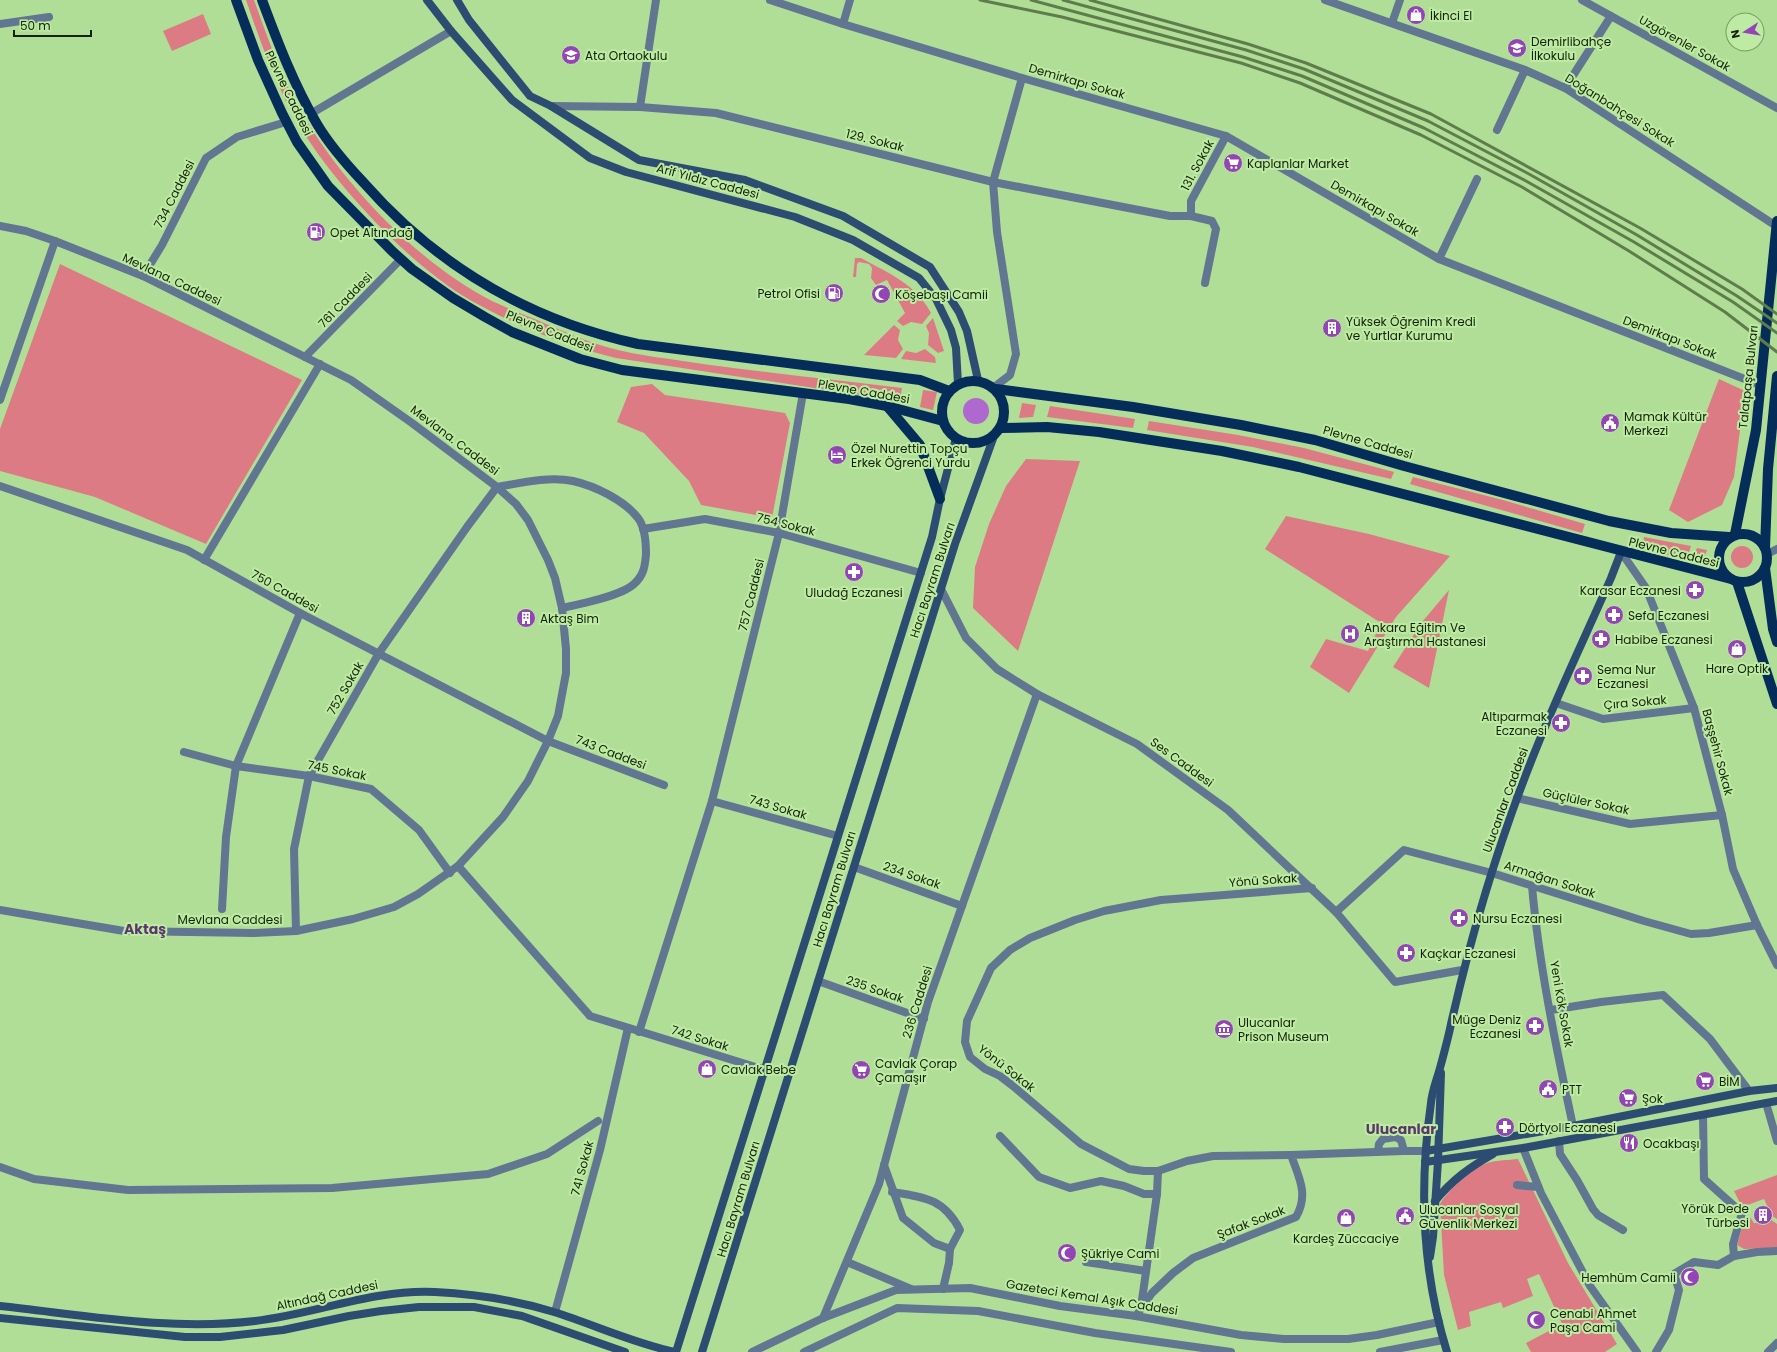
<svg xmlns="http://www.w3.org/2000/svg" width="1777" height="1352" viewBox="0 0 1777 1352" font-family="Poppins,sans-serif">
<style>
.green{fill:#dd7b85}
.water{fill:#af68cf}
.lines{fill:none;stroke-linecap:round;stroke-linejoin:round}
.minor{stroke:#617690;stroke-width:8}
.tertiary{stroke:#617690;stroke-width:8}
.secondary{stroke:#2d4c71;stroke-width:8}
.primary{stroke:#042d5a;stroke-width:10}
.rail{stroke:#5f7d4c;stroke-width:3}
.labels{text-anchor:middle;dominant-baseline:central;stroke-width:4;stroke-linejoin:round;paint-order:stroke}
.poi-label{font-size:12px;fill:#122206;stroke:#beeba3;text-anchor:start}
.street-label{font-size:12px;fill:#122206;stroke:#beeba3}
.quarter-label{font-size:14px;font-weight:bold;fill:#5c356d;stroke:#beeba3}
</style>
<rect width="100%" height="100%" fill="#b1de96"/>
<g class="green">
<path d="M246,0H254C266,33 278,67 294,99C335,176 414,261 492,301C507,308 522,314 537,320C562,331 585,341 610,348C640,356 672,359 703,364C769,373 836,380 902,388L900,401L616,358C566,346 514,325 470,300C409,265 331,181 296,120C275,83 260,41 246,0Z"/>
<path d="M203,14L211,34L172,51L163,31Z"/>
<path d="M855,258H861C888,273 916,284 931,313L922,324L911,322L903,326L897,321L905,313L887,280L876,285L871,278L872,268L869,264L859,262L857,264L856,277H853Z"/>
<path d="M60,264L302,380L206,544L95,497L0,471V429Z"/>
<path d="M933,318L944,351L938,353L928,345L929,333L926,326Z"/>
<path d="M894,325L900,330L898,340L903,349L896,358L864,355Z"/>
<path d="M925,349L935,357L936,363L901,359L906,351L916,353Z"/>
<path d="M1719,379L1745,391L1734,477L1722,505L1688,522L1669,510Z"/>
<path d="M652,384L665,395L785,413L790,423L772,518L701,505L689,481L644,433L617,422L631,387Z"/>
<path d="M923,390L937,392L933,410L920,407Z"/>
<path d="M1022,403L1036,405L1033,417L1019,418Z"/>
<path d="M1050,406L1135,419L1133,428L1047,417Z"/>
<path d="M1149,421L1238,435L1304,448L1394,472L1391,479L1253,447L1147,430Z"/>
<path d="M1026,459L1080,461L1018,651L973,608L975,567L989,524L1006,486Z"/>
<path d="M1413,477L1503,500L1585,524L1582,533L1410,484Z"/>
<path d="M1286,516L1369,534L1450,556L1396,617L1349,693L1310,667L1326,639L1368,651L1381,623L1265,549Z"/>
<path d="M1644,537L1691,546L1687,559L1642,549Z"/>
<circle cx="1742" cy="557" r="11"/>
<path d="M1697,548L1707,550L1702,563L1692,560Z"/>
<path d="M1449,590L1429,688L1393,667L1422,622Z"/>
<path d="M1518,1159L1568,1263L1617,1344L1605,1352H1531L1526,1343L1562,1324L1539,1274L1527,1279L1533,1296L1503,1308L1501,1302L1469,1312L1471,1326L1458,1330L1444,1275L1440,1204C1448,1190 1472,1168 1487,1163C1497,1160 1509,1160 1518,1159Z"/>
<path d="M1777,1175V1219L1772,1216L1764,1199L1742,1207L1734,1191Z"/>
<path d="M1750,1217L1754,1223H1766L1770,1219L1777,1224V1248L1744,1249L1737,1245L1745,1218Z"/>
</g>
<circle class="water" cx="976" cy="411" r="13"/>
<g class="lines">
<g class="minor">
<path d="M770,0L843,24L1022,78L1226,136L1439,259L1760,385"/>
<path d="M1325,0L1525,70L1565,88L1776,226"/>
<path d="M1582,0L1777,108"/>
<path d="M1392,23L1400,0"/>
<path d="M0,24L49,17"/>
<path d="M843,24L850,0"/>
<path d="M1565,88L1611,16"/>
<path d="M551,106L640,107L716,113L993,182L1170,216H1191"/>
<path d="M640,107L656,0"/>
<path d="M312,113L451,31"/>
<path d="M1497,130L1525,70"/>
<path d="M1439,259L1477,179"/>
<path d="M1205,283L1216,229L1212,221L1191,216V201L1226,136"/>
<path d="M305,357L401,259"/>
<path d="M993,388L1010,375L1016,354L997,232L993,182L1022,78"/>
<path d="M0,400L55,241"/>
<path d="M0,486L187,550L300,613L548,741L664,785"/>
<path d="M643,529L705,519L779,533L921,573"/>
<path d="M1621,552L1646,588L1694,708L1722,815L1733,869L1757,925L1777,965"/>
<path d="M1767,554L1777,549"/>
<path d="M204,560L320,364"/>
<path d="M941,589L966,638L997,669L1037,694L1137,744L1228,810L1336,912L1395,982L1462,970"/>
<path d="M1556,703L1603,719L1694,708"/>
<path d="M184,752L236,766L309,776L371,789L419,830L450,873"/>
<path d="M1517,798L1630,824L1722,815"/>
<path d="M712,801L838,836"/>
<path d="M854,867L962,906"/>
<path d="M1532,886C1539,966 1556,1047 1573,1126"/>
<path d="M222,909L226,837L236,766L300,613"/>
<path d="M1336,912L1404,850L1492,873L1644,921L1691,934L1709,933L1757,925"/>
<path d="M296,931L294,849L309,776L379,653L467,527L497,487C520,483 549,476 573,481C595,486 624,500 638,518C645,527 646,543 646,554C645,566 644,575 634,584C621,596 581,604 562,608"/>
<path d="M818,981L924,1019"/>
<path d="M1551,1010L1601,1002L1663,995L1710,1039L1749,1091"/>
<path d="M639,1032L712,801L779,533L803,393"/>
<path d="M1766,1103L1777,1141"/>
<path d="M1703,1115L1704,1179L1742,1213L1733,1244L1734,1256"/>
<path d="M1000,1136L1039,1177L1070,1188L1101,1181L1124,1186L1144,1194H1157"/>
<path d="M1559,1141L1560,1154L1577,1180L1593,1209L1598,1215L1623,1230"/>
<path d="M1523,1148L1541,1193L1590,1286L1637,1352"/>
<path d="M1378,1151L1379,1144L1383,1139L1395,1137L1401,1140L1404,1151H1426"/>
<path d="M1291,1155L1213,1156L1187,1161L1158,1171H1144L1129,1169L1081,1144L1013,1086L1000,1076L985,1069L970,1057L965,1042L967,1021L991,968L1010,950L1030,938L1075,920L1104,911L1161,900L1312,888"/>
<path d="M884,1165L903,1218L934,1243L950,1249L949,1263L943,1289"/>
<path d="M0,1167L34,1179L128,1190L332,1188L488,1174L547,1154L598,1121"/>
<path d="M1517,1185L1538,1187"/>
<path d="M892,1192C925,1197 944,1199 960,1230L950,1249"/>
<path d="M847,1262L911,1289"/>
<path d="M1086,1262L1146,1271"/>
<path d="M1141,1307L1157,1194L1158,1171"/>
<path d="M1136,1316L1152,1293L1173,1273L1193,1258L1296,1217C1309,1194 1299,1178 1291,1155L1404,1151"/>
<path d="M823,1318L879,1184L928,1002L1037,694"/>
<path d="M1656,1352L1669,1330L1679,1290L1674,1274L1694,1262L1718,1265L1734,1256L1757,1252L1777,1251"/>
<path d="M1768,1352L1777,1343"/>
</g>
<g class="tertiary">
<path d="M0,226L26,231L55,241L143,276L351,380L412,423L497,487L516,504L528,520L548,560L555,578L562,608L566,649V673L558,716L548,741L528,781L503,817L458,866L418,894L394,907L353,919L296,931L254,933L124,931L0,910"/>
<path d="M143,276L162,245L206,158L237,137L286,122"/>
<path d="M458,866L590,1016L765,1070"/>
<path d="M555,1312L600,1150L628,1028"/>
<path d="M752,1352L823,1318L896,1290L970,1288L1060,1306L1136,1316L1241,1335L1284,1339H1348L1377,1335L1439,1322"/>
<path d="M804,1352L897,1308L978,1311L1095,1333L1231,1352"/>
<path d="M1380,1352L1443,1340"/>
</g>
<g class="secondary">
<path d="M427,0L451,31L512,100L590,158L626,172L795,217L853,240L919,278L936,299L951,330L956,348L958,384"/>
<path d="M457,0L469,20L530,96L551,106L639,160L745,180L843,216L930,267L959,312L967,331L978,380"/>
<path d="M1426,1151L1573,1126L1749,1091L1777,1088"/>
<path d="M1425,1162L1523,1148L1777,1101"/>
<path d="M1435,1201C1452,1180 1470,1167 1493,1154"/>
<path d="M1430,1257L1433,1237L1438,1161L1441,1073"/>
<path d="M0,1306C84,1315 170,1331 255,1321C316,1314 373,1289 435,1292C476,1294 515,1300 554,1312C595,1325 633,1343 675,1352"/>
<path d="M0,1318L185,1337H220L283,1330L349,1316L381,1311L419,1307H474L522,1316L625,1352"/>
<path d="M676,1352L932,537L940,499L956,438"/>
<path d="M702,1352L955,544L994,436"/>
<path d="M1447,1352C1422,1271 1419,1186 1431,1103C1432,1091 1437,1079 1440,1068C1444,1053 1448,1039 1451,1024C1472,931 1500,838 1536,749C1559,691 1586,635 1611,578L1621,552"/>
</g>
<g class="primary">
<path d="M236,0L258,60L282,113L297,142L328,186L392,251L412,269L453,298L485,317L512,332L580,359L622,370L849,399L887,406L943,421"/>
<path d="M262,0C278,43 294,85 317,124C330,146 347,165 364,183C438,267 529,320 638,344L920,380L949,391"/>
<circle cx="973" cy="412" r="31"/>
<path d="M996,389L1133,407L1241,425L1315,440L1404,466L1609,521L1671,533L1729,537"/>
<path d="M887,406L920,445L940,499"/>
<path d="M1001,428L1047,427L1099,432L1222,451L1299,467L1731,579"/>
<circle cx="1743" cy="558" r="24"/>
<path d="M1735,534L1756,430L1777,221"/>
<path d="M1765,548L1768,469L1777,376"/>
<path d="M1765,568L1773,629L1777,642"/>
<path d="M1737,582L1777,704"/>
</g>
<g class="rail">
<path d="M980,0L1062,17L1241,63L1300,83L1421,135L1522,187L1629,251L1725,312L1777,352"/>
<path d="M1031,0L1243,57L1302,76L1424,128L1526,181L1634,242L1733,302L1777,333"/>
<path d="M1063,0L1246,50L1304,69L1428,121L1529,174L1637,235L1737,296L1777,323"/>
<path d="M1090,0L1248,44L1306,63L1431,114L1640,228L1742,289L1777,314"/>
</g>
</g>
<defs>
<symbol id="shop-disc" viewBox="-11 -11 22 22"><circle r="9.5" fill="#9345b5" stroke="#beeba3"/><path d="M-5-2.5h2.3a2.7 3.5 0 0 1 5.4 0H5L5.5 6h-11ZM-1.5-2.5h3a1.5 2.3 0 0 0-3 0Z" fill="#fff"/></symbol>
<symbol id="school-disc" viewBox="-11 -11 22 22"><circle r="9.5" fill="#9345b5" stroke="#beeba3"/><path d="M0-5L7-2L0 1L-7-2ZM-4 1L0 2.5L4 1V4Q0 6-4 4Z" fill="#fff"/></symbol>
<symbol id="supermarket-disc" viewBox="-11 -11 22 22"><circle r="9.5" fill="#9345b5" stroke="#beeba3"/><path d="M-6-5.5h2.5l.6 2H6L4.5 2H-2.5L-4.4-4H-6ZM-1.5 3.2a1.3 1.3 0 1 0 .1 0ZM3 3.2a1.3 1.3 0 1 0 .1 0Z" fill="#fff"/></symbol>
<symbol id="fuel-disc" viewBox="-11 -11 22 22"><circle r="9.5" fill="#9345b5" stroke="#beeba3"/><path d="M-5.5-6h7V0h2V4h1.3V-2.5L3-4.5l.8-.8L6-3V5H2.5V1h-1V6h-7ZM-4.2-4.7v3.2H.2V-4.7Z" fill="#fff"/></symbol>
<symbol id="mosque-disc" viewBox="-11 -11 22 22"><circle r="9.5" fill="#9345b5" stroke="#beeba3"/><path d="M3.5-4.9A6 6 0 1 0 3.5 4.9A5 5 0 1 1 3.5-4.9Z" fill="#fff"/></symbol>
<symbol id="building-disc" viewBox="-11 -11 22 22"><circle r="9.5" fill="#9345b5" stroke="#beeba3"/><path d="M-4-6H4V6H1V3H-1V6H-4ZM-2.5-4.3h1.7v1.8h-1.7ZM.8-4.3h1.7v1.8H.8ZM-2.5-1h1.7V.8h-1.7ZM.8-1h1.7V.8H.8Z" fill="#fff"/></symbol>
<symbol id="civic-disc" viewBox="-11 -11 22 22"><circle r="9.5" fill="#9345b5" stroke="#beeba3"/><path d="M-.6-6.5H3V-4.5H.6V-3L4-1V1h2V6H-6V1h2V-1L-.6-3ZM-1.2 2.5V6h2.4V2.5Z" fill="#fff"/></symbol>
<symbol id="hotel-disc" viewBox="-11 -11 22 22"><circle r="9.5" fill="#9345b5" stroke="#beeba3"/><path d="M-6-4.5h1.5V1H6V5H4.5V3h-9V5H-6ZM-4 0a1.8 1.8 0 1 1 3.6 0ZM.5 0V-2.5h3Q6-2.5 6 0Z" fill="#fff"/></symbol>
<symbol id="pharmacy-disc" viewBox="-11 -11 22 22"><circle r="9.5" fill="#9345b5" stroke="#beeba3"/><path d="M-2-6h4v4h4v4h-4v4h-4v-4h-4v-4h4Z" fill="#fff"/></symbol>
<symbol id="hospital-disc" viewBox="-11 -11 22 22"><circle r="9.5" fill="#9345b5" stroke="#beeba3"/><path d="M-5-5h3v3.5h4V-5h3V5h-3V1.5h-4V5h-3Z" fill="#fff"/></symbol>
<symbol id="museum-disc" viewBox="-11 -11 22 22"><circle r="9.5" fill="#9345b5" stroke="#beeba3"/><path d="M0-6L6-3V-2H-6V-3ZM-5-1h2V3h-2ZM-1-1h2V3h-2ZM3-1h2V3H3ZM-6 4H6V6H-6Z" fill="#fff"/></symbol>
<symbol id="restaurant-disc" viewBox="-11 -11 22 22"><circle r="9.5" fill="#9345b5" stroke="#beeba3"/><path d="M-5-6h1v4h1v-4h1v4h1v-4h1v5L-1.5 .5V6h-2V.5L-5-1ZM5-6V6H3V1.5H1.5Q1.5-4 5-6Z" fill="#fff"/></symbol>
</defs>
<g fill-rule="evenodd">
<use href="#shop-disc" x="1405" y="4" width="22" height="22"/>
<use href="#school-disc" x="1506" y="37" width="22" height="22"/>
<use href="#school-disc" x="560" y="44" width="22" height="22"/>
<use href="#supermarket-disc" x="1222" y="152" width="22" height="22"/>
<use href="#fuel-disc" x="305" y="221" width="22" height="22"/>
<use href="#fuel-disc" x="823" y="282" width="22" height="22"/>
<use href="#mosque-disc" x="870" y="283" width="22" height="22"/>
<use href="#building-disc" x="1321" y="317" width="22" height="22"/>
<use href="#civic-disc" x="1599" y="412" width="22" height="22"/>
<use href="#hotel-disc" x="826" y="444" width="22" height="22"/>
<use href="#pharmacy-disc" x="843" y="561" width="22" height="22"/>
<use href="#pharmacy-disc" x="1684" y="579" width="22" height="22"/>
<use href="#pharmacy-disc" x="1603" y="604" width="22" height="22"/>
<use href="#building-disc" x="515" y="607" width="22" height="22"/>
<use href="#hospital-disc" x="1339" y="623" width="22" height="22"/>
<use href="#pharmacy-disc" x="1590" y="628" width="22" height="22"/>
<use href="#shop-disc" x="1726" y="638" width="22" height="22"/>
<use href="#pharmacy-disc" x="1572" y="665" width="22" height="22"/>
<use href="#pharmacy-disc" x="1550" y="712" width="22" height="22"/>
<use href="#pharmacy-disc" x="1448" y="907" width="22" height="22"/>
<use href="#pharmacy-disc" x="1395" y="942" width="22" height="22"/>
<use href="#pharmacy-disc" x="1524" y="1015" width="22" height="22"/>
<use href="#museum-disc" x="1213" y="1018" width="22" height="22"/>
<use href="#shop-disc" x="696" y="1058" width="22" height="22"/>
<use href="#supermarket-disc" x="850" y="1059" width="22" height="22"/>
<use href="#supermarket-disc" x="1694" y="1070" width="22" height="22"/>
<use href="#civic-disc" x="1537" y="1078" width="22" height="22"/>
<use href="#supermarket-disc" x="1617" y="1087" width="22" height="22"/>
<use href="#pharmacy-disc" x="1494" y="1116" width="22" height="22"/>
<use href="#restaurant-disc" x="1618" y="1132" width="22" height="22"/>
<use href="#building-disc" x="1752" y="1204" width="22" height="22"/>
<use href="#civic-disc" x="1394" y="1205" width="22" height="22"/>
<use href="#shop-disc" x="1335" y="1207" width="22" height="22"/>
<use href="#mosque-disc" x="1056" y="1242" width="22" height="22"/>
<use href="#mosque-disc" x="1679" y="1266" width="22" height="22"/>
<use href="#mosque-disc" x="1525" y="1309" width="22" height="22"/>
</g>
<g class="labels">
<g class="poi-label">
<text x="1430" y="15">İkinci El</text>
<text x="1531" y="41">Demirlibahçe<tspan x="1531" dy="14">İlkokulu</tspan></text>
<text x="585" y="55">Ata Ortaokulu</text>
<text x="1247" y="163">Kaplanlar Market</text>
<text x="330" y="232">Opet Altındağ</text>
<text x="820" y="293" text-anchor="end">Petrol Ofisi</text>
<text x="895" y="294">Köşebaşı Camii</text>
<text x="1346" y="321">Yüksek Öğrenim Kredi<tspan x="1346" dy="14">ve Yurtlar Kurumu</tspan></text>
<text x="1624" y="416">Mamak Kültür<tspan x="1624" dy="14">Merkezi</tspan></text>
<text x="851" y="448">Özel Nurettin Topçu<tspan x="851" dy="14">Erkek Öğrenci Yurdu</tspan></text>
<text x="1681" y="590" text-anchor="end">Karasar Eczanesi</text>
<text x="854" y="592" text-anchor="middle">Uludağ Eczanesi</text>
<text x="1628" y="615">Sefa Eczanesi</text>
<text x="540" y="618">Aktaş Bim</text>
<text x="1364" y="627">Ankara Eğitim Ve<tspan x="1364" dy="14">Araştırma Hastanesi</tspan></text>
<text x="1615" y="639">Habibe Eczanesi</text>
<text x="1737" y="668" text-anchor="middle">Hare Optik</text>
<text x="1597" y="669">Sema Nur<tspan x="1597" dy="14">Eczanesi</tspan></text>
<text x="1547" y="716" text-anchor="end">Altıparmak<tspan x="1547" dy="14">Eczanesi</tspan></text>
<text x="1473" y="918">Nursu Eczanesi</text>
<text x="1420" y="953">Kaçkar Eczanesi</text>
<text x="1521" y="1019" text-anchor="end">Müge Deniz<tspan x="1521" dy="14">Eczanesi</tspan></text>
<text x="1238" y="1022">Ulucanlar<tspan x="1238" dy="14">Prison Museum</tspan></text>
<text x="875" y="1063">Cavlak Çorap<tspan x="875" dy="14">Çamaşır</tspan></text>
<text x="721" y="1069">Cavlak Bebe</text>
<text x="1719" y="1081">BİM</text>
<text x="1562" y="1089">PTT</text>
<text x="1642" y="1098">Şok</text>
<text x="1519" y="1127">Dörtyol Eczanesi</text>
<text x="1643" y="1143">Ocakbaşı</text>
<text x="1749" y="1208" text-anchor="end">Yörük Dede<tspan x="1749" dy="14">Türbesi</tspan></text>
<text x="1419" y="1209">Ulucanlar Sosyal<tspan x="1419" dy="14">Güvenlik Merkezi</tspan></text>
<text x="1346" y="1238" text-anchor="middle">Kardeş Züccaciye</text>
<text x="1081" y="1253">Şükriye Cami</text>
<text x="1676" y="1277" text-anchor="end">Hemhüm Camii</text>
<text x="1550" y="1313">Cenabi Ahmet<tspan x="1550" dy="14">Paşa Cami</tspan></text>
</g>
<g class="street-label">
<text transform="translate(1685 43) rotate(29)">Uzgörenler Sokak</text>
<text transform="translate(1077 81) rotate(16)">Demirkapı Sokak</text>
<text transform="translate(289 93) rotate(64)">Plevne Caddesi</text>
<text transform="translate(1620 110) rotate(32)">Doğanbahçesi Sokak</text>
<text transform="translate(875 140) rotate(14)">129. Sokak</text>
<text transform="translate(1197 165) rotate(-62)">131. Sokak</text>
<text transform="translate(708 181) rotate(15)">Arif Yıldız Caddesi</text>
<text transform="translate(174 194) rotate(-63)">734 Caddesi</text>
<text transform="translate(1375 208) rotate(30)">Demirkapı Sokak</text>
<text transform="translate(172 279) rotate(25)">Mevlana. Caddesi</text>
<text transform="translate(345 300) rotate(-46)">761 Caddesi</text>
<text transform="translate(550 331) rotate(22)">Plevne Caddesi</text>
<text transform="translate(1670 337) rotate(21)">Demirkapı Sokak</text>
<text transform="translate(1748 377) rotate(-84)">Talatpaşa Bulvarı</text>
<text transform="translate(864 391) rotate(10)">Plevne Caddesi</text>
<text transform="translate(455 440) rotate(37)">Mevlana. Caddesi</text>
<text transform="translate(1368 442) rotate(16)">Plevne Caddesi</text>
<text transform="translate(786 524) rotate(14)">754 Sokak</text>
<text transform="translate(1674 552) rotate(14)">Plevne Caddesi</text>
<text transform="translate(932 580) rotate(-72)">Hacı Bayram Bulvarı</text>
<text transform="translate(285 591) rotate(29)">750 Caddesi</text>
<text transform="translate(751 595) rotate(-76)">757 Caddesi</text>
<text transform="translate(345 688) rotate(-60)">752 Sokak</text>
<text transform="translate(1635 702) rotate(-5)">Çıra Sokak</text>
<text transform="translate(611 752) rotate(21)">743 Caddesi</text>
<text transform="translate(1718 752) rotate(75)">Başşehir Sokak</text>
<text transform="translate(1182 762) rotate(36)">Ses Caddesi</text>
<text transform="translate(337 770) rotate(11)">745 Sokak</text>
<text transform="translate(1505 800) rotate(-70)">Ulucanlar Caddesi</text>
<text transform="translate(1586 801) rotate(12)">Güçlüler Sokak</text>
<text transform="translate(778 807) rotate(16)">743 Sokak</text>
<text transform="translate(912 875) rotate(19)">234 Sokak</text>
<text transform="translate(1550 879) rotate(18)">Armağan Sokak</text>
<text transform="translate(1263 880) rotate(-4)">Yönü Sokak</text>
<text transform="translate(834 889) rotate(-73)">Hacı Bayram Bulvarı</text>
<text x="230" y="919">Mevlana Caddesi</text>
<text transform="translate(875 989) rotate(19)">235 Sokak</text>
<text transform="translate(917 1002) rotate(-73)">236 Caddesi</text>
<text transform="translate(1562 1004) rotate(80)">Yeni Kök Sokak</text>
<text transform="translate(700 1038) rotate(17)">742 Sokak</text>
<text transform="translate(1007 1068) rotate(38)">Yönü Sokak</text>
<text transform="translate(582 1168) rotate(-75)">741 Sokak</text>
<text transform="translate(738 1199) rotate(-73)">Hacı Bayram Bulvarı</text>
<text transform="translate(1251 1222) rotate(-21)">Şafak Sokak</text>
<text transform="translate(327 1295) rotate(-12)">Altındağ Caddesi</text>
<text transform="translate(1092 1297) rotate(9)">Gazeteci Kemal Aşık Caddesi</text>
</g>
<g class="quarter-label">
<text x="145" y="929">Aktaş</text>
<text x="1401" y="1129">Ulucanlar</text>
</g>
</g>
<g transform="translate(1745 32) rotate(258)"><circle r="19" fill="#beeba3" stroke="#799b64"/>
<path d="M0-3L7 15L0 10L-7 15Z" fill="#9345b5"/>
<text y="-6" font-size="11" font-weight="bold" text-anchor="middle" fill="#122206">N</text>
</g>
<path d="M14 30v6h77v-6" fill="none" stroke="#122206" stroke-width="2"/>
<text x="20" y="30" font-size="12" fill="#122206" stroke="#beeba3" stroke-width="3" paint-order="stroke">50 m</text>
</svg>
